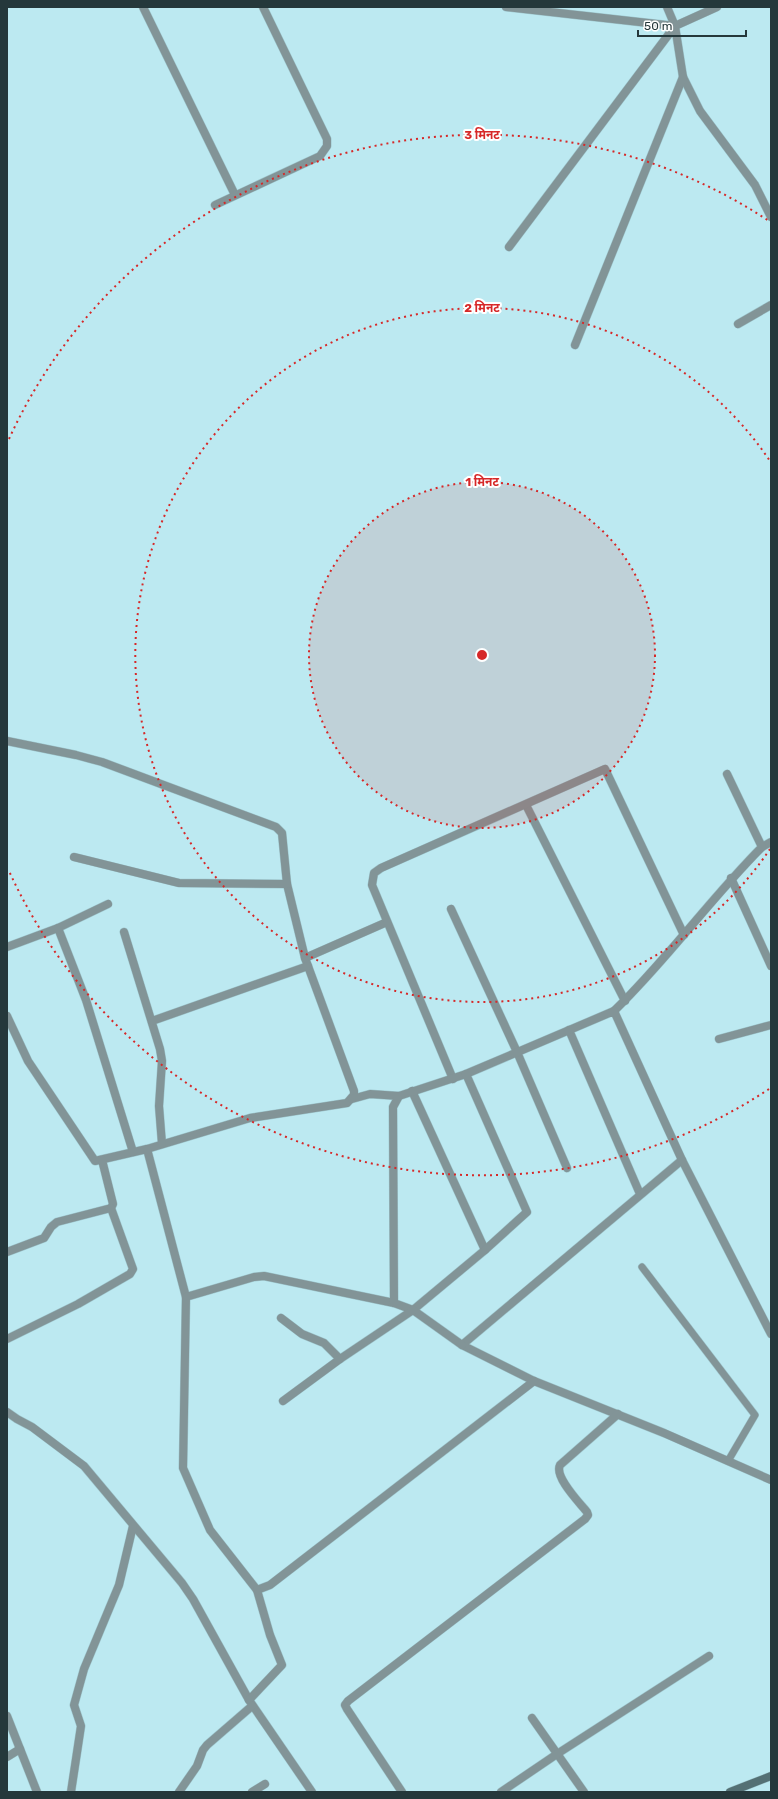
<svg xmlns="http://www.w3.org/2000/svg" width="778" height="1799" viewBox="0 0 778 1799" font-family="Rubik,'Noto Sans Devanagari',sans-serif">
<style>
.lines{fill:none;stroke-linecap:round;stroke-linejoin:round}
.service-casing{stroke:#9ec6cd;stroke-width:8}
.minor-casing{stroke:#9ec6cd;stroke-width:9}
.secondary-casing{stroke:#9ec6cd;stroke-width:9}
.service{stroke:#829497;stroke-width:7}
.minor{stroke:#829497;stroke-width:8}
.secondary{stroke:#547074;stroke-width:8}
.ring{fill:none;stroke:#d62828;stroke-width:2;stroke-dasharray:2 4}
.centre{fill:#d62828;stroke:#fff;stroke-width:2}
.ring-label{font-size:12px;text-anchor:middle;font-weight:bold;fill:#d62828;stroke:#fff;stroke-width:4;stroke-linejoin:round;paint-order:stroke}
</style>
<rect width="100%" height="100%" fill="#bce9f1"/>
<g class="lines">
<defs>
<path id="service" d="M642,1267L755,1415L728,1461"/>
<g id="minor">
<path d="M143,7L235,195"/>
<path d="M506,7L675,26"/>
<path d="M667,7L675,26"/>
<path d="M717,7L675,26L683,77L700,111L755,185L771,217"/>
<path d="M215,205L320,156L327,146V139L263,7"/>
<path d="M509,247L675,26"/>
<path d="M738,324L771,305"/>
<path d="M575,345L683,77"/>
<path d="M7,741L76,755L102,762L276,827L282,833L287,884L305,958L354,1091V1095L347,1103L250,1118L147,1149L95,1161L28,1061L7,1016"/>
<path d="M526,805L625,1001"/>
<path d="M762,847L771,842"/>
<path d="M74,857L179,883L287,884"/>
<path d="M731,878L771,966"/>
<path d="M451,909L517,1052L567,1168"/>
<path d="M58,928L86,1000L133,1152"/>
<path d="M124,932L160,1049L162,1061L159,1106L162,1144"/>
<path d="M7,947L58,928L108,904"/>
<path d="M305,958L387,922"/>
<path d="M614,1011C667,960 710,899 762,847L727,774"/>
<path d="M152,1021L308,966"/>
<path d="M569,1030L640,1194"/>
<path d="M719,1039L771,1025"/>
<path d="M453,1079L372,885L374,873L381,868L605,769L684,935"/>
<path d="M412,1091L485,1250"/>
<path d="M352,1099L370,1094L399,1096"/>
<path d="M147,1149L186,1297"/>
<path d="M682,1160L462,1345L534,1381L664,1433L771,1480"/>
<path d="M7,1252L44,1238L51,1227L57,1222L111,1208L113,1204L102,1160"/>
<path d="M394,1303L264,1276L254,1277L186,1297L183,1468L210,1530L257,1590L270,1585L534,1381"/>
<path d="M413,1310L394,1303L393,1107L399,1096L466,1074"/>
<path d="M281,1318L302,1334L324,1343L340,1359"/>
<path d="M7,1339L78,1304L130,1274L133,1269L111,1208"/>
<path d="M462,1345L413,1310L485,1250L527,1212L466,1074L614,1011L682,1160L771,1334"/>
<path d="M283,1401L340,1359L413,1310"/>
<path d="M7,1412L17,1419L32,1427L84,1466L182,1583L193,1599L249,1700L312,1792"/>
<path d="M249,1700L282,1665L270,1635L257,1590"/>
<path d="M7,1716L37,1792"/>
<path d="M532,1718L584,1792"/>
<path d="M7,1757L20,1749"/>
<path d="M71,1792L81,1726L74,1705L84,1669L119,1585L133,1526"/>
<path d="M179,1792L197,1766L203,1750L207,1745L252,1706"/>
<path d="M252,1792L265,1784"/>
<path d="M402,1792L347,1709L345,1705L348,1701L585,1519L588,1515L587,1512C579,1502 554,1477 560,1465L618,1414"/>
<path d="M501,1792L557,1754L709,1656"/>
</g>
<path id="secondary" d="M730,1792L771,1776"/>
</defs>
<use href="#service" class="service-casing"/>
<use href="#minor" class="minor-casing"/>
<use href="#secondary" class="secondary-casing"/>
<use href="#service" class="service"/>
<use href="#minor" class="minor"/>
<use href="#secondary" class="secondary"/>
</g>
<circle cx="482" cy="655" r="173" fill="#d62828" fill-opacity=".12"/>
<g class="ring">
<circle cx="482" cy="655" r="173"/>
<path d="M770 849A347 347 0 1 1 770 461"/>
<path d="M769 1089A520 520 0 0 1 9 871M9 439A520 520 0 0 1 769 221"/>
</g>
<circle cx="482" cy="655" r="6" class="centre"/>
<g class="ring-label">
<text x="482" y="139">3 मिनट</text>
<text x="482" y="312">2 मिनट</text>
<text x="482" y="486">1 मिनट</text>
</g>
<rect width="778" height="1799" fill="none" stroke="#25383b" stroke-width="16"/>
<path d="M638 30v6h108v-6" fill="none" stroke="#25383b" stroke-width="2"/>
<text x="644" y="30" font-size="12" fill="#25383b" stroke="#ffffff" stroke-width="3" paint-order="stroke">50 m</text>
</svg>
